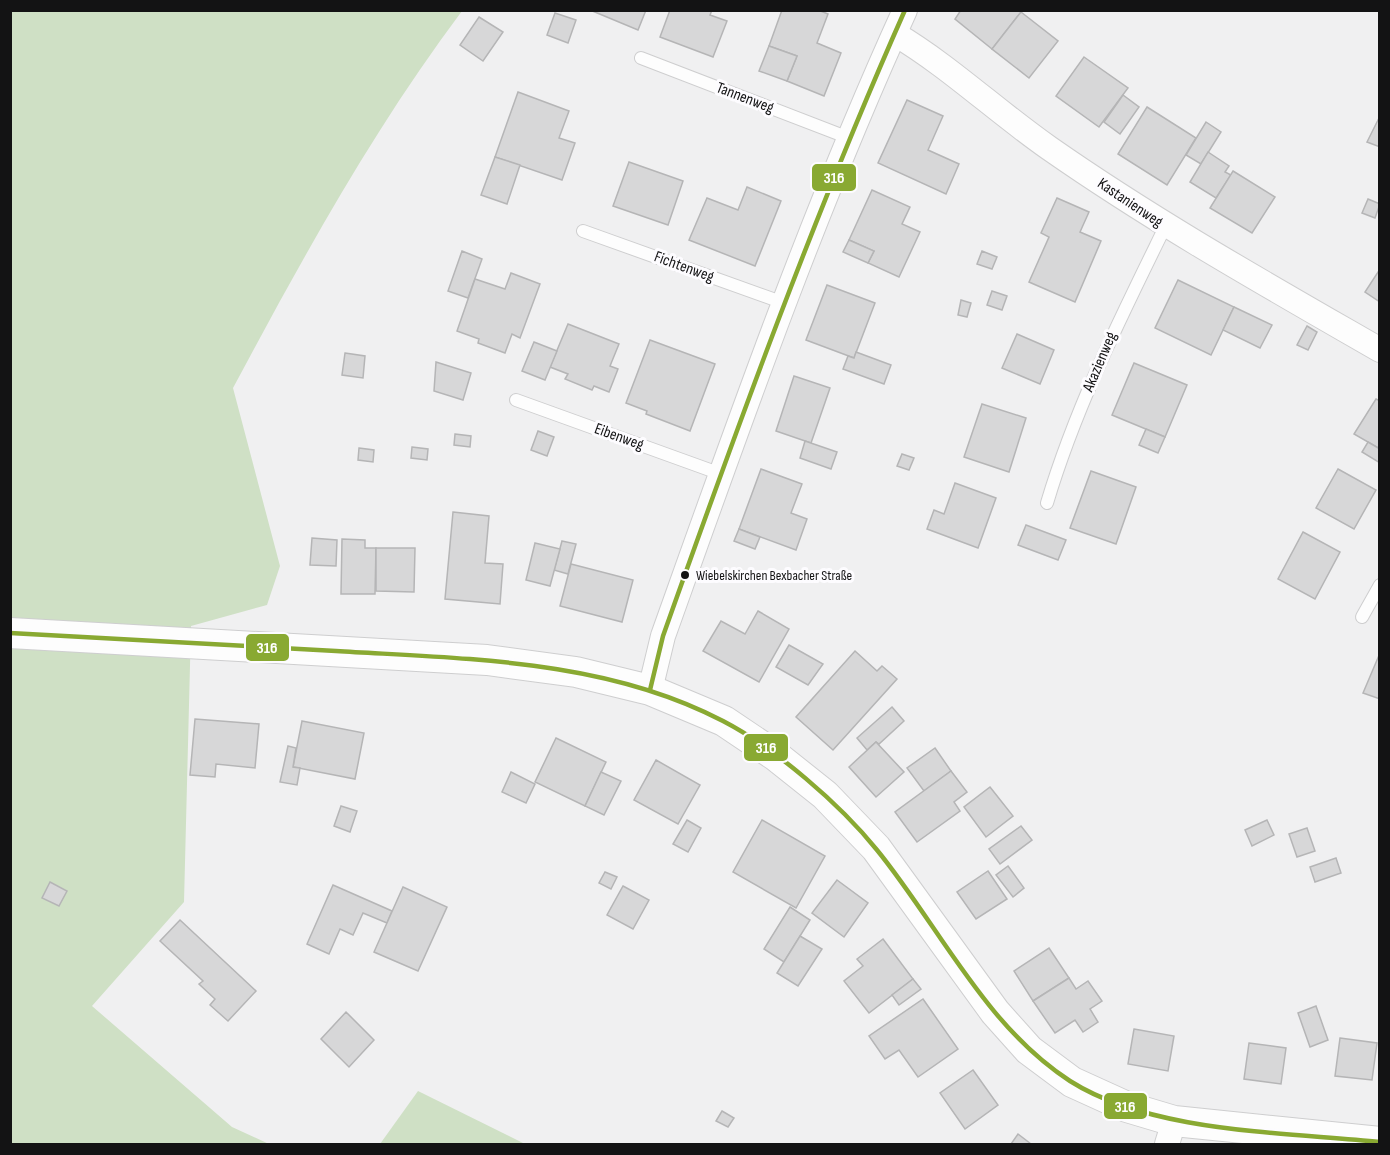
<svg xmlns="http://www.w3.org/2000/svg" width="1390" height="1155" viewBox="0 0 1390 1155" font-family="'Sofia Sans Condensed',sans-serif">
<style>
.green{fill:#cfe0c5}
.building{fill:#d7d7d8;stroke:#b5b5b6;stroke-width:1.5}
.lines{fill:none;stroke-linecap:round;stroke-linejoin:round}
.service-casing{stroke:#cececf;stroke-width:14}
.minor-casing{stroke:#cececf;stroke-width:26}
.tertiary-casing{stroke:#cececf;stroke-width:32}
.service{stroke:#fdfdfd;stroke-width:12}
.minor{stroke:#fdfdfd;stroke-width:24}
.tertiary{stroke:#fdfdfd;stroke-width:30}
.bus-1-casing{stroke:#fdfcff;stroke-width:9}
.bus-1{stroke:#89a932;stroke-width:4.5}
.bus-dot{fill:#131314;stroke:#fdfcff;stroke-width:2}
.labels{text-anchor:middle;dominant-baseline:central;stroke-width:6;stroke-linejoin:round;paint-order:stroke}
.bus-label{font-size:14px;fill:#131314;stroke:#fdfcff;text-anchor:start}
.street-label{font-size:16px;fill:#131314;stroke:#fdfcff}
.line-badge{stroke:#fdfcff;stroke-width:2}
.badge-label{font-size:16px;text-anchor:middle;font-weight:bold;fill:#fff}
</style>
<rect width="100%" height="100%" fill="#f0f0f1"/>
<g class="green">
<path d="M10,11H462C374,128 302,259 233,388L280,566L267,605L191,626L184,902L92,1006L232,1127L269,1144H11Z"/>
<path d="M418,1091L525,1144H380Z"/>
</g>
<g class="building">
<path d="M590,10H646L638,30Z"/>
<path d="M670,10H712L710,15L727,21L713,57L660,37Z"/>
<path d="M782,10H818L828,14L817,43L841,53L824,96L787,81L797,56L769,46Z"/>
<path d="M961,10H1019L1021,12L992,49L955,19Z"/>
<path d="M1021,12L1058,41L1029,78L992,49Z"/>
<path d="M555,13L576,20L568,43L547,35Z"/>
<path d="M479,17L503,32L483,61L460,45Z"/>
<path d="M769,46L797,56L787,81L759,71Z"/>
<path d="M1084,57L1128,88L1099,127L1056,96Z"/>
<path d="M518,92L569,111L559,138L575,143L562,180L495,157Z"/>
<path d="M1123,95L1139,107L1120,134L1104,122Z"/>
<path d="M907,100L943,116L928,150L959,164L946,194L878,163Z"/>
<path d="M1147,107L1196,138L1167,185L1118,154Z"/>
<path d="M1380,116V147L1367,142Z"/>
<path d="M1206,122L1221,132L1201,164L1186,155Z"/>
<path d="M1208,152L1229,166L1225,172L1231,175L1216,198L1190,182Z"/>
<path d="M495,157L520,165L507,204L481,195Z"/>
<path d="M629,162L683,181L668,225L613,206Z"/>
<path d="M1233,171L1275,197L1252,233L1210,208Z"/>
<path d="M747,187L781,201L755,266L689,240L707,198L738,210Z"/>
<path d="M872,190L910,207L902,224L920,232L899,277L868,263L874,251L849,240Z"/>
<path d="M1057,198L1089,212L1080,232L1101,241L1075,302L1029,282L1049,237L1041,233Z"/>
<path d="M1368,199L1380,204L1375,218L1362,213Z"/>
<path d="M849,240L874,251L868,263L843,252Z"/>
<path d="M462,251L482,259L468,298L448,291Z"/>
<path d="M982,251L997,257L992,269L977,264Z"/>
<path d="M1380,269V302L1365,292Z"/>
<path d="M511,273L540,284L520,338L512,334L505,353L478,343L479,339L457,331L475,279L505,289Z"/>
<path d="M1178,280L1234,307L1211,355L1155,328Z"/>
<path d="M827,285L875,303L854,358L806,340Z"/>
<path d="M992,291L1007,296L1002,310L987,305Z"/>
<path d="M961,300L971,303L967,317L958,315Z"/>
<path d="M1234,307L1272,325L1260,348L1223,330Z"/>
<path d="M568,324L619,344L610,366L618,369L609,392L594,386L592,390L565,379L568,374L550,367Z"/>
<path d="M1307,326L1317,332L1308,350L1297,345Z"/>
<path d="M1017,334L1054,350L1040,384L1002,368Z"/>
<path d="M650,340L715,364L690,431L646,414L647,411L626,403Z"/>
<path d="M534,342L557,351L545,380L522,371Z"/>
<path d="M856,352L891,365L884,384L843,369L848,356L854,358Z"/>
<path d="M345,353L365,356L363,378L342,375Z"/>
<path d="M436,362L471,373L463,400L434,391Z"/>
<path d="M1134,363L1187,385L1165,437L1112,415Z"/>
<path d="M794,376L830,388L811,443L776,431Z"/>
<path d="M1376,399L1380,401V449L1354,434Z"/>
<path d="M982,404L1026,418L1009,472L964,457Z"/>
<path d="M1146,429L1165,437L1158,453L1139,445Z"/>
<path d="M538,431L554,437L547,456L531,450Z"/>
<path d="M455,434L471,436L470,447L454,445Z"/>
<path d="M805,441L837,452L831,469L800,458Z"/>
<path d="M1368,442L1380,449V463L1362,452Z"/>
<path d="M412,447L428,449L427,460L411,458Z"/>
<path d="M359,448L374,450L373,462L358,460Z"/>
<path d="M902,454L914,458L909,470L897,466Z"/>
<path d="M761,469L802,484L791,513L807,519L796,550L739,529Z"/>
<path d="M1338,469L1376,490L1354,529L1316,508Z"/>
<path d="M1091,471L1136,487L1116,544L1070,528Z"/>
<path d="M955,483L996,498L978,548L927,529L934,510L944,514Z"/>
<path d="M453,512L489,516L485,563L503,564L500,604L445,599Z"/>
<path d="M1026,525L1066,540L1058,560L1018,545Z"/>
<path d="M739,529L760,537L755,549L734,541Z"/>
<path d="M1303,532L1340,552L1315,599L1278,579Z"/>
<path d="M312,538L337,540L336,566L310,565Z"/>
<path d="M342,539L365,540V548H376L375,594H341Z"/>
<path d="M562,541L576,544L568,574L554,570Z"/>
<path d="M535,543L560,549L550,586L526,580Z"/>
<path d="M376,548H415L414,592L376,591Z"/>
<path d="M571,564L633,580L622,622L560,606Z"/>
<path d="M758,611L789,629L759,682L703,651L721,621L745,634Z"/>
<path d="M789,645L823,664L808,685L776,667Z"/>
<path d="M855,651L877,671L882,666L897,679L833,750L796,717Z"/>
<path d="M1380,653V699L1363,693Z"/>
<path d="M892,707L904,721L879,744L876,742L867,750L857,738Z"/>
<path d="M195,719L259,724L255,768L216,764L215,777L190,775Z"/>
<path d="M302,721L364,733L355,779L293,767Z"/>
<path d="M556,738L606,762L585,806L535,782Z"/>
<path d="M876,742L904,772L876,797L849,767Z"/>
<path d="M288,746L296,748L293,767L300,768L297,785L280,782Z"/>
<path d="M935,748L951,771L924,791L907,768Z"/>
<path d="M656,760L700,785L678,824L634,800Z"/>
<path d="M951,771L967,792L954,802L960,811L917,842L895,812Z"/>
<path d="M511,772L535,784L526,803L502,792Z"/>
<path d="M601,772L621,781L604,815L585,806Z"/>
<path d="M990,787L1013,816L986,837L964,807Z"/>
<path d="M341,806L357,811L350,832L334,826Z"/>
<path d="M687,820L701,828L688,852L673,844Z"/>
<path d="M762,820L825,856L796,908L733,872Z"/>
<path d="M1267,820L1274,835L1252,846L1245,830Z"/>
<path d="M1021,826L1032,840L1000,864L989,849Z"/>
<path d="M1307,828L1315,851L1297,857L1289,834Z"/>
<path d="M1336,858L1341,873L1315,882L1310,867Z"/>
<path d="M1008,866L1024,888L1013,897L996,875Z"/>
<path d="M988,871L1007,899L976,919L957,892Z"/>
<path d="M605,872L617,877L611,889L599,883Z"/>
<path d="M837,880L868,903L844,937L812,913Z"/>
<path d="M50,882L67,891L59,906L42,898Z"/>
<path d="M333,885L392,911L387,923L363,913L353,935L340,929L329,954L307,944Z"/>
<path d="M623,886L649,900L633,929L607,915Z"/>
<path d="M403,887L447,907L418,971L374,952Z"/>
<path d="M790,907L810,920L784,962L764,949Z"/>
<path d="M180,920L256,991L228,1021L210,1005L215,999L199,984L203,981L160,941Z"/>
<path d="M800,936L822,949L798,986L777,973Z"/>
<path d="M883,939L913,979L869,1013L844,981L863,966L857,959Z"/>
<path d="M1049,948L1069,978L1033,1001L1014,971Z"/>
<path d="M1069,978L1076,989L1088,981L1102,1001L1090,1009L1098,1022L1083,1032L1075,1020L1055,1033L1033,1001Z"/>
<path d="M913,979L921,989L899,1005L892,995Z"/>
<path d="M923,999L958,1049L918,1077L899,1050L885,1059L869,1036Z"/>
<path d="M1316,1006L1328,1040L1310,1047L1298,1013Z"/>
<path d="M346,1012L374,1040L349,1067L321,1039Z"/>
<path d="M1134,1029L1174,1036L1168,1071L1128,1064Z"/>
<path d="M1340,1038L1377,1043L1372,1080L1335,1076Z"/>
<path d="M1249,1043L1286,1048L1281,1084L1244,1079Z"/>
<path d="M973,1070L998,1105L965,1129L940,1093Z"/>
<path d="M722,1111L734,1118L728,1127L716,1121Z"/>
<path d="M1018,1134L1031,1144H1011Z"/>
</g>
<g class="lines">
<defs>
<g id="service">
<path d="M641,58L849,138"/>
<path d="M583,231L784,303"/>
<path d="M516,400L721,474"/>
<path d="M1047,503C1076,406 1121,317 1165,227"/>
<path d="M1362,617L1380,585"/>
</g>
<g id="minor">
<path d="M895,34C949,66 996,111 1049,148C1155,222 1267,285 1380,350"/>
<path d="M650,690L663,636C738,426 812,214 905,10"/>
<path d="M1167,1144L1174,1121"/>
</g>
<path id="tertiary" d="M10,633L487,660L576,672L650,690L724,721L776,756L825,795L876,848L995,1012L1029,1050L1072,1082L1127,1107L1174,1121L1380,1142"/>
</defs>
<use href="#service" class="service-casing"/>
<use href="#minor" class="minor-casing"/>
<use href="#tertiary" class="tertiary-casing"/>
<use href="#service" class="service"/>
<use href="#minor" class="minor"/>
<use href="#tertiary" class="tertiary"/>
<defs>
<g id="bus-1">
<path d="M10,633C119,639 228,645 336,651C466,659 605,659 723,721C775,748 840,804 877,850C939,926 985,1026 1070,1081C1152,1133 1284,1132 1380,1142"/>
<path d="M650,690L663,636C738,425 814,215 905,10"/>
</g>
</defs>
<use href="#bus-1" class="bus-1-casing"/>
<use href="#bus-1" class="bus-1"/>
</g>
<circle class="bus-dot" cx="685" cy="575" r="5"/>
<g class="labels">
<g class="bus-label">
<text x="696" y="575">Wiebelskirchen Bexbacher Straße</text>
</g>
<g class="street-label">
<text transform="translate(745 98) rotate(21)">Tannenweg</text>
<text transform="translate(1130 203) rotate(34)">Kastanienweg</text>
<text transform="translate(684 267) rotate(20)">Fichtenweg</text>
<text transform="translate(1100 362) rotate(-67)">Akazienweg</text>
<text transform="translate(619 437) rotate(20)">Eibenweg</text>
</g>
</g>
<g class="line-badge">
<rect x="811" y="163" width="46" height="29" rx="6" fill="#89a932"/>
<rect x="245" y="633" width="45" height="29" rx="6" fill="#89a932"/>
<rect x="743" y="733" width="46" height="29" rx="6" fill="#89a932"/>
<rect x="1103" y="1092" width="45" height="28" rx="6" fill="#89a932"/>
</g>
<g class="badge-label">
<text x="834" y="183">316</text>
<text x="267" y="653">316</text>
<text x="766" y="753">316</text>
<text x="1125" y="1112">316</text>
</g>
<rect width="1390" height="1155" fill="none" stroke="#131314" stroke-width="24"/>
</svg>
